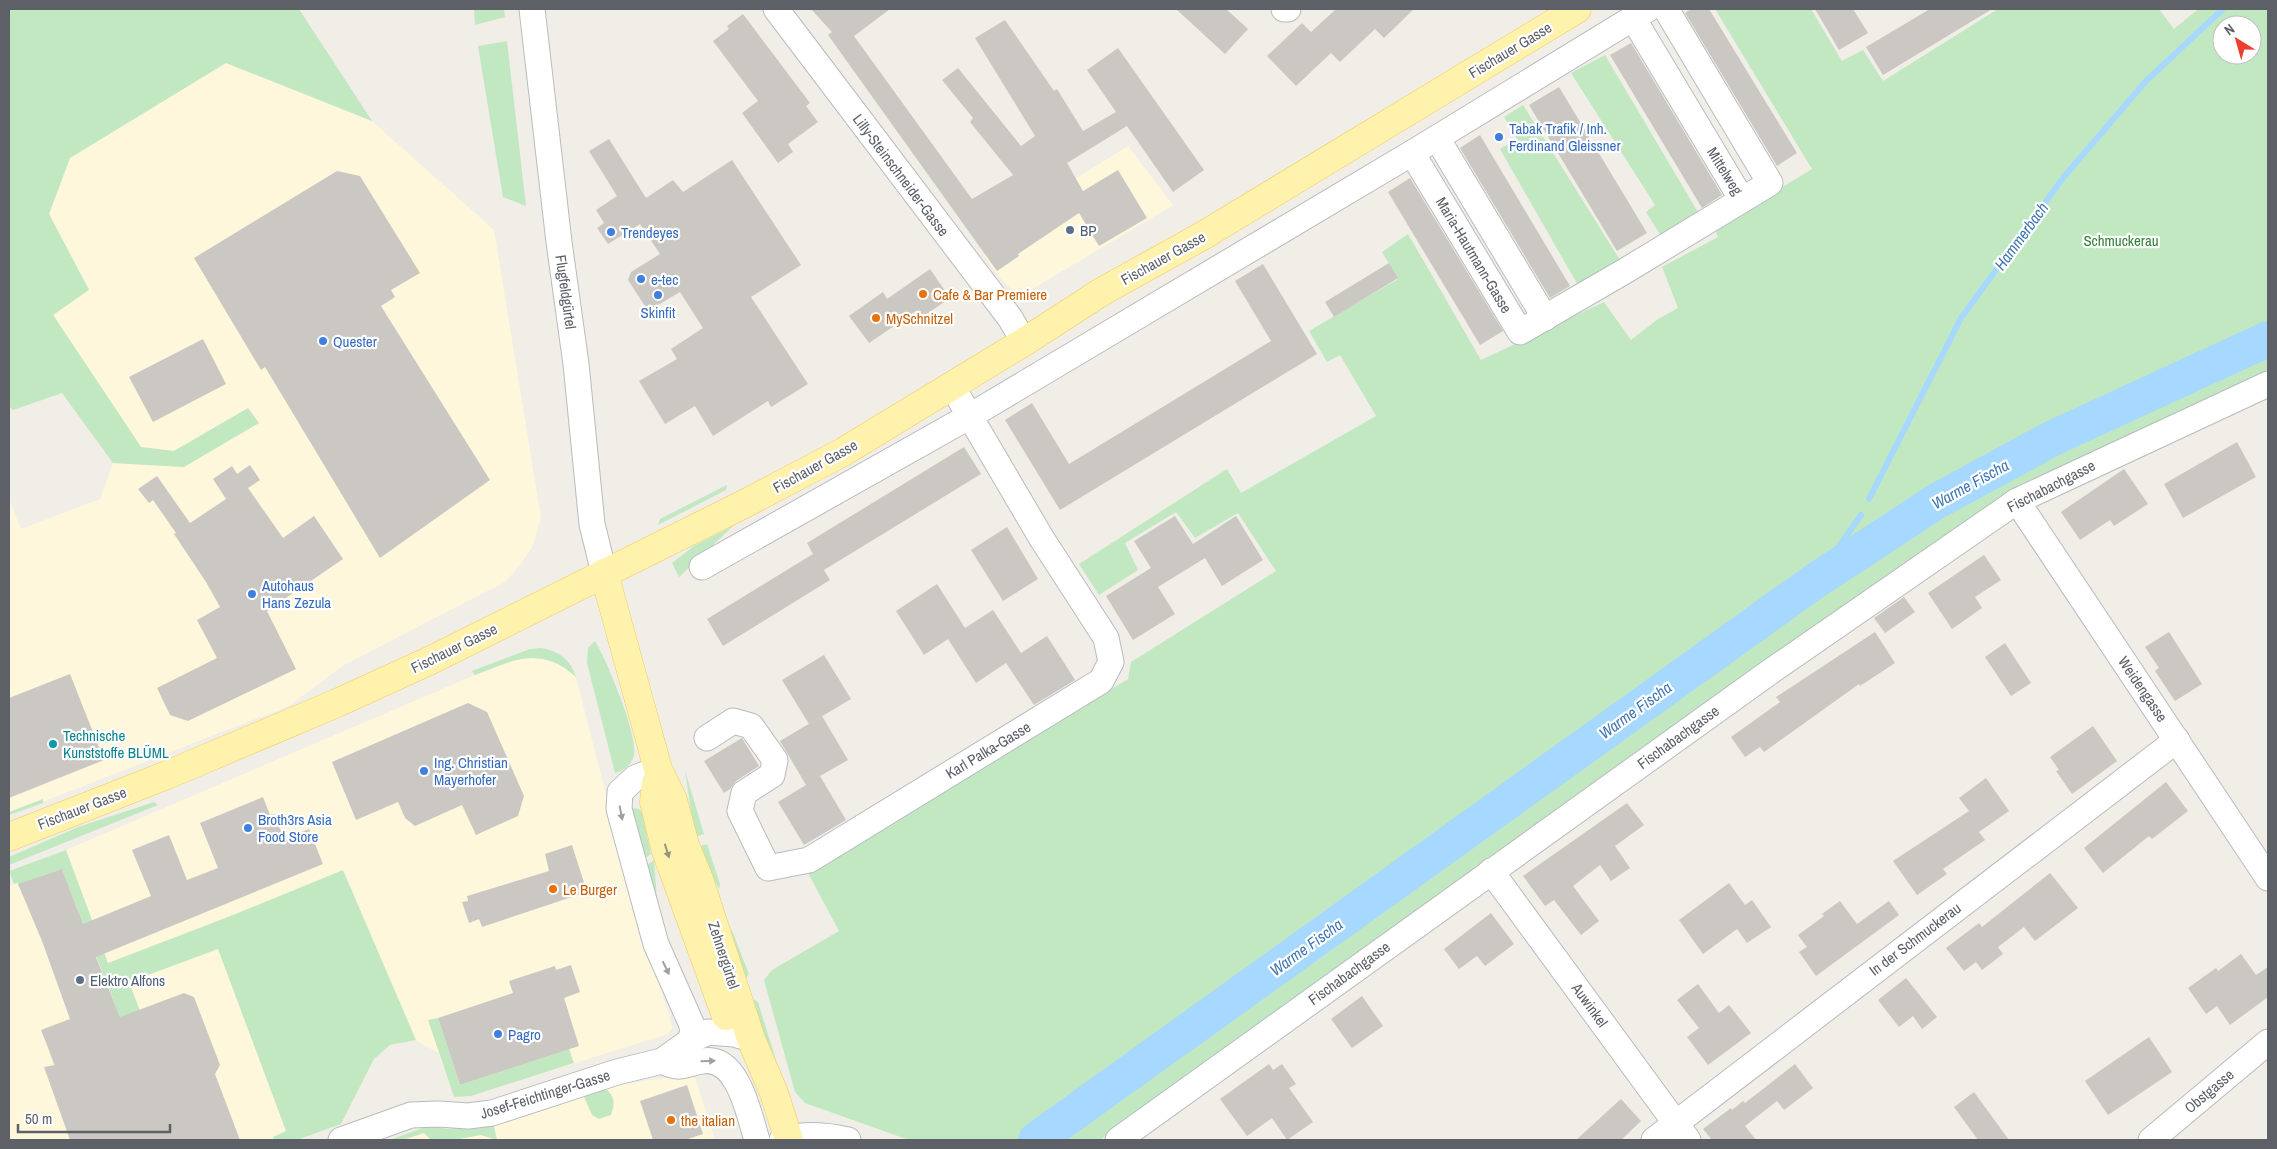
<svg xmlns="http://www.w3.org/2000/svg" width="2277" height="1149" viewBox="0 0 2277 1149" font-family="'Archivo Narrow',sans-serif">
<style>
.commercial{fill:#fef7dc}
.green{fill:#c2e8c2;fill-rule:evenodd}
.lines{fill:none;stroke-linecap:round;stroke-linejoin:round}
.stream{stroke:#a7d8ff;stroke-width:6}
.river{stroke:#a7d8ff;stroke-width:36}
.building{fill:#cbc8c3}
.minor-casing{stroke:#b8bbc0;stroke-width:27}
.major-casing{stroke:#f4ca5b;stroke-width:29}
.minor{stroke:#fff;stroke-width:25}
.major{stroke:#fff2ac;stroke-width:28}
.oneway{fill:#9ea0a4}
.oneway2{fill:#96947f}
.shop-dot{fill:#3f7fe0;stroke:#fff;stroke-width:2}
.service-dot{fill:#5c6f8a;stroke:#fff;stroke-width:2}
.food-dot{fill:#e8710a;stroke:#fff;stroke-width:2}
.culture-dot{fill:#0f9aa8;stroke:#fff;stroke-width:2}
.labels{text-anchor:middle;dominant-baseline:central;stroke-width:4.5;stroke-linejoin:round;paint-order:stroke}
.street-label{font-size:15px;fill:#5d6167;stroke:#fff}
.shop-label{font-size:15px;fill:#366cbe;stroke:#fff;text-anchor:start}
.service-label{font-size:15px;fill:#4e5e75;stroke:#fff;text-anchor:start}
.park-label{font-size:15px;fill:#328136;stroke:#fff}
.food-label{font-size:15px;fill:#c56008;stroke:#fff;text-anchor:start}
.culture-label{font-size:15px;fill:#0d838f;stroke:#fff;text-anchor:start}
.water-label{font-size:16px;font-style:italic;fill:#4178b4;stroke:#fff}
</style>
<rect width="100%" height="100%" fill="#f0eee6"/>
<g class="commercial">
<path d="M226,63L372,121L494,230L541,517L533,546L521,564L505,582L344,665L289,706L9,815V499L21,529L100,499L113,463L184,467L248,408L174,451L141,447L53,315L89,289L49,214L70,158Z"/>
<path d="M1128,146L1173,205L1019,297L998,276L984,255L1007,239L1008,221Z"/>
<path d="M532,658L557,662L576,677L633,900L671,1021L672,1029L668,1034L471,1096L454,1097L438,1053L416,1040L390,1045L374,1059L341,1124L297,1140H9V886L14,884L9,871L66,850L475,675L513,660Z"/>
<path d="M694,1074L715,1140H389L431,1125L447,1129L491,1123L602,1087Z"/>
</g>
<g class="green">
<path d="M9,9H299L372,121L226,63L70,158L49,214L89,290L53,315L141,447L174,451L248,408L259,423L184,467L113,463L62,393L13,410L9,406Z"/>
<path d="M474,9H504L505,17L475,25Z"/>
<path d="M1715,9H1811L1842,61L1863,50L1883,81L1998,9H2159L2174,29L2198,9H2268V371L2023,486L1939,540L1100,1140H909L805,1103L795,1092L764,980L772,970L839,931L808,873L1128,679L1131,662L1276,571L1238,513L1195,538L1176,512L1125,543L1138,570L1099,595L1079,564L1227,469L1241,493L1376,416L1340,355L1327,362L1309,331L1398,279L1382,252L1408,234L1481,360L1604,302L1631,340L1658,319L1678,308L1662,267L1718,237L1714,229L1812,169ZM2222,25H2252V55H2222Z"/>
<path d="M507,41L526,206L503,197L478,46Z"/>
<path d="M1605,55L1699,214L1661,236L1646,212L1655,205L1571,73Z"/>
<path d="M1523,105L1620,260L1579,287L1500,149L1517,139L1504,117Z"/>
<path d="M727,485L726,490L658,525L660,519Z"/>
<path d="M733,526L679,577L672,563L694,546Z"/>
<path d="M595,641C607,661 637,733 634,755C632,765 624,770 615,773L587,663L588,648Z"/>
<path d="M541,648C558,651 571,659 576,677C540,645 514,660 475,675L472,671L530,649Z"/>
<path d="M685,771L704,834L695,837Z"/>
<path d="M43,799V803L9,815V812Z"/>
<path d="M154,802L158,805L9,865V857L78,827Z"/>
<path d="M631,808L639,809L642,813L651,854L644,859Z"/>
<path d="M707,844L720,884L719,889L698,847Z"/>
<path d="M66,850L108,963L233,915L343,870L416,1040L390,1045L374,1059L341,1124L297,1140H274L273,1137L286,1131L218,949L129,982L189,1140H176L144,1055L129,1037L54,1065L47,1045L120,1017L84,925L77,917L79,913L63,872L59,870L22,883L19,887L18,883L14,884L9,871Z"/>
<path d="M654,860L658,914L646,866Z"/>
<path d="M731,928L749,974L744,980L738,967Z"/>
<path d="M751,998L758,1002L779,1070L748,1000Z"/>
<path d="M438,1018L460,1085L569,1049L574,1063L471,1096L454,1097L428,1020Z"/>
<path d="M602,1087C614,1093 616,1102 611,1115L599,1119L592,1115L584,1097L494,1126L497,1140L481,1135L454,1140H431L424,1133L403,1140H389L431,1125L447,1129L491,1123Z"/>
</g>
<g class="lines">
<g class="stream">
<path d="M1869,499L1961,318L2063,178L2146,81L2223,9"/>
<path d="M1815,581L1861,515"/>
</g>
<path class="river" d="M1036,1140L1815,581L1937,501L2053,438L2268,339"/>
</g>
<g class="building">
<path d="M811,9H890L854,36L972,199L1013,175L970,122L973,118L942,80L958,68L1021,146L1035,136L975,38L1005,20L1054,91L1057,89L1083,131L1116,112L1087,70L1118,48L1204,170L1173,192L1127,126L1067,163L1083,191L1118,170L1147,218L1099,246L1079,213L1018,254L1019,256L997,271L828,35L832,32Z"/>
<path d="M1176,9H1226L1248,29L1225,54Z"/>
<path d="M1336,9H1414L1384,38L1375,29L1340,62L1331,53L1296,86L1267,56L1302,23L1311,32Z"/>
<path d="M1691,9H1709L1797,153L1777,166L1685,13Z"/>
<path d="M1815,9H1853L1868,33L1839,50Z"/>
<path d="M1930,9H1992L1883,75L1866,47Z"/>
<path d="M743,14L810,103L806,106L818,122L788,144L793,152L778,163L742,113L758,101L713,41L729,29L727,26Z"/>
<path d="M1631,43L1722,195L1702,208L1610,55Z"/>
<path d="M1559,87L1647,233L1617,251L1529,105Z"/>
<path d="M1480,135L1570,286L1550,298L1460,148Z"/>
<path d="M609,139L646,198L673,180L683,192L732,160L801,265L751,297L808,384L771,407L768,401L713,436L695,406L665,424L639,381L677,359L671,349L703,328L680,292L653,308L645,306L628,280L631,272L660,254L640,224L608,244L597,228L604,223L596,210L617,196L589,151Z"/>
<path d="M337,171L360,176L420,273L391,290L395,297L381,306L490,480L380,558L265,367L261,370L194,258Z"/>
<path d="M1410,178L1503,331L1480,345L1388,192Z"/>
<path d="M1389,263L1398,278L1334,317L1325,302Z"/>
<path d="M1263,264L1317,354L1060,510L1005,420L1032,403L1069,464L1271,341L1235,281Z"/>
<path d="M930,269L950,298L921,318L916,311L869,343L849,316L883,292L887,299Z"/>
<path d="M203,339L226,384L153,422L129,377Z"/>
<path d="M2237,442L2256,477L2183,518L2164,484Z"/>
<path d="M964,447L981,474L824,570L830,580L723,646L707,619L813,554L807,543Z"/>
<path d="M250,465L260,480L248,488L283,538L314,516L343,559L267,611L296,669L188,721L170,715L157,688L217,658L197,620L220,607L206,582L174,534L176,533L153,500L149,503L138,489L157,476L190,523L226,499L213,479L232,466L237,474Z"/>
<path d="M2124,469L2148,504L2114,526L2110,520L2080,540L2061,512Z"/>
<path d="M1175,516L1193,544L1236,516L1263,560L1222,586L1205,558L1158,587L1175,614L1133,640L1106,596L1151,568L1134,541Z"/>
<path d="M1007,527L1038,579L1003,601L971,550Z"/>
<path d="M1984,555L2001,580L1975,597L1982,608L1952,629L1928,593Z"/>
<path d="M937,584L965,628L993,610L1021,653L1047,636L1075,680L1034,705L1006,663L976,683L948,639L924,655L896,611Z"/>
<path d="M1904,597L1915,612L1885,633L1874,618Z"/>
<path d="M1875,632L1895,663L1860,686L1859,684L1764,752L1760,747L1745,757L1731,737L1780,702L1776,697Z"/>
<path d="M2169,632L2202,684L2175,701L2155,671L2159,668L2145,647Z"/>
<path d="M2005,643L2031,683L2011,696L1985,657Z"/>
<path d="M824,655L851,699L809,724L782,680Z"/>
<path d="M70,674L104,760L9,798V698Z"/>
<path d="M468,703L487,712L524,796L518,816L476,835L462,805L415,826L405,818L398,802L356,820L332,762Z"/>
<path d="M822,716L848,760L820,776L846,820L804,845L778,802L806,785L780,741Z"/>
<path d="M2093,726L2117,761L2072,794L2056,771L2059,770L2050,757Z"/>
<path d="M742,738L759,766L736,781L730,789L724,793L704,761Z"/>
<path d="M1986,778L2009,811L1979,832L1985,840L1943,869L1947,874L1917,895L1893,861L1969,811L1959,798Z"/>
<path d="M2166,782L2188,811L2152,839L2149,836L2103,873L2084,848Z"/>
<path d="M263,797L270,815L274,814L284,839L309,829L323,864L96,957L120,1017L184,993L194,997L220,1065L215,1074L240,1140H70L44,1067L55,1065L41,1030L70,1019L42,941L18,884L62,869L83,924L151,896L132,850L169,835L187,880L218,868L200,823Z"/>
<path d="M1627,803L1644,825L1615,846L1630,868L1611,881L1600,865L1573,886L1599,921L1581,935L1554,900L1545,906L1523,876Z"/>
<path d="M572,845L587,892L482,927L479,919L469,923L462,902L468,901L467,896L549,871L545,854Z"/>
<path d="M2050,873L2078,908L2035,941L2024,927L1998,947L2003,954L1982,970L1976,962L1964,971L1946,948L1979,923L1982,927Z"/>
<path d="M1729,883L1745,905L1752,900L1771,927L1747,943L1737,929L1703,954L1679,920Z"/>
<path d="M1840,901L1857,924L1889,901L1899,915L1816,976L1799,952L1807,947L1798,935L1824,916L1822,914Z"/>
<path d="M1491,913L1514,944L1485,966L1477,956L1459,969L1444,949Z"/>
<path d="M2241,954L2256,975L2268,967V997L2230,1025L2217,1006L2206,1014L2188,988L2216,968L2218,971Z"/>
<path d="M571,965L580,992L564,998L579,1046L460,1085L438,1018L513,993L509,981L555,966L556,970Z"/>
<path d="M1906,978L1937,1017L1922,1029L1913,1016L1899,1027L1878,1000Z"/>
<path d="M1698,984L1719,1013L1729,1005L1751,1033L1708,1065L1687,1037L1699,1028L1677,1000Z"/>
<path d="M1362,996L1383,1026L1352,1048L1331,1019Z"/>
<path d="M2149,1037L2172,1072L2108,1115L2085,1081Z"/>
<path d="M1269,1064L1273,1070L1282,1064L1296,1084L1289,1088L1313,1122L1287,1140L1272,1118L1247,1136L1220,1099Z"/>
<path d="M1795,1064L1813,1088L1784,1110L1777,1101L1745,1126L1756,1140H1712L1703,1129L1731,1108L1732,1110L1743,1101L1745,1103Z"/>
<path d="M687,1085L703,1134L685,1140H653L640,1101Z"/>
<path d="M1974,1092L2009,1140H1978L1954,1107Z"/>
<path d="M1621,1099L1641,1121L1621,1140H1576Z"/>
</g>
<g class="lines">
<defs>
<g id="minor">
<path d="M532,9L559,242L576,364L592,524L604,573"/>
<path d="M776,9L1010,318L1024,342"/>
<path d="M1284,9H1288"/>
<path d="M1633,18L1742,200L1770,183L1666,9"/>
<path d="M1437,138L1545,318"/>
<path d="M1412,153L1520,332L1625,271L1742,200"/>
<path d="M2017,501L2268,878"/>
<path d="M702,567L970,416L1412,153L1648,9"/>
<path d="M707,738L733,721L751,726L775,760L772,775L744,793L740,811L768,868L809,860L1101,681L1111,662L1106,638L1042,539L952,386"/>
<path d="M658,769L635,778L620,792L619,809L656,944L691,1023L693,1031L690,1041"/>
<path d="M1491,871L1688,1140"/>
<path d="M662,1061C683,1071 682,1064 703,1061C738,1055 749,1115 757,1140"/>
<path d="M341,1140L411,1115L439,1114L468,1116L492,1113L617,1072L662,1061L690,1041L708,1032L734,1034L751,1039"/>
<path d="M782,1140C804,1133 825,1135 848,1140"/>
<path d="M1118,1140L1767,674L2017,501L2268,384"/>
<path d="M1654,1140L2177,740"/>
<path d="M2151,1140L2268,1042"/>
</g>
<g id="major">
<path d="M604,573L658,769L673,800L685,845L699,879L751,1039L774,1093L789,1140"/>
<path d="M656,783L654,802L666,851L726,1016"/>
<path d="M9,837L167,775L337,703L429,661L746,503L843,452L1024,342L1103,291L1204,235L1577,9"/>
</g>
</defs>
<use href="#minor" class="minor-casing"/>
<use href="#major" class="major-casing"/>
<use href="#minor" class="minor"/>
<use href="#major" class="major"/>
</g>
<defs><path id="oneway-solid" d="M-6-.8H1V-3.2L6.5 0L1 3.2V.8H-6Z" transform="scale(1.25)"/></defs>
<g class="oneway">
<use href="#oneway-solid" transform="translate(621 813) rotate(79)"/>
<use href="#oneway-solid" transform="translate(666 968) rotate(64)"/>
<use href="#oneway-solid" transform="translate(708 1061) rotate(-1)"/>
</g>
<use class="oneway2" href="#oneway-solid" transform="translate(667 851) rotate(73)"/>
<g class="shop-dot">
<circle cx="1499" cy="137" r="5"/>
<circle cx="611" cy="232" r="5"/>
<circle cx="641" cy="279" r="5"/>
<circle cx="658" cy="295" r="5"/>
<circle cx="323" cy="341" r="5"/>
<circle cx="252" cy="594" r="5"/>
<circle cx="424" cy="771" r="5"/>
<circle cx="248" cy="828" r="5"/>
<circle cx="498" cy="1034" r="5"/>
</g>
<g class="service-dot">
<circle cx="1070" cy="230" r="5"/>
<circle cx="80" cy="980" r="5"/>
</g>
<g class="food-dot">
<circle cx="923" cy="294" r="5"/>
<circle cx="876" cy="318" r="5"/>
<circle cx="553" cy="889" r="5"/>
<circle cx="671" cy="1120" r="5"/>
</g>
<circle class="culture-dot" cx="53" cy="744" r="5"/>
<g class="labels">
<g class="street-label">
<text transform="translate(1510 50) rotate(-31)">Fischauer Gasse</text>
<text transform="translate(1725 171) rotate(58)">Mittelweg</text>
<text transform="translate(901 175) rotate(53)">Lilly-Steinschneider-Gasse</text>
<text transform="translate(1474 255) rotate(59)">Maria-Hautmann-Gasse</text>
<text transform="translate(1163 258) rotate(-29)">Fischauer Gasse</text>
<text transform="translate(566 292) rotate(82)">Flugfeldgürtel</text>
<text transform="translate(815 466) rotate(-29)">Fischauer Gasse</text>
<text transform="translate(2051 486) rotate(-27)">Fischabachgasse</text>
<text transform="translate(454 648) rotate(-26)">Fischauer Gasse</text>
<text transform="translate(2143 689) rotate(56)">Weidengasse</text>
<text transform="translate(1678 737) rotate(-36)">Fischabachgasse</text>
<text transform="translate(988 750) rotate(-31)">Karl Palka-Gasse</text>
<text transform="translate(82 808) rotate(-21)">Fischauer Gasse</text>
<text transform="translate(1915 939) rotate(-37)">In der Schmuckerau</text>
<text transform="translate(724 955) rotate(72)">Zehnergürtel</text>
<text transform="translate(1349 973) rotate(-36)">Fischabachgasse</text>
<text transform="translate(1590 1005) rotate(54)">Auwinkel</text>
<text transform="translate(2209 1091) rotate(-40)">Obstgasse</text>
<text transform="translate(545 1094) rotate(-17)">Josef-Feichtinger-Gasse</text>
</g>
<g class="shop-label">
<text x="1509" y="128">Tabak Trafik / Inh.<tspan x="1509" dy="17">Ferdinand Gleissner</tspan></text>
<text x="621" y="232">Trendeyes</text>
<text x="651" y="279">e-tec</text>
<text x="658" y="312" text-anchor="middle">Skinfit</text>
<text x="333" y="341">Quester</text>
<text x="262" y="585">Autohaus<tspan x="262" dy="17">Hans Zezula</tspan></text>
<text x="434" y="762">Ing. Christian<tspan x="434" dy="17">Mayerhofer</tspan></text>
<text x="258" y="819">Broth3rs Asia<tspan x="258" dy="17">Food Store</tspan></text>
<text x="508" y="1034">Pagro</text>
</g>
<g class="service-label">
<text x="1080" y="230">BP</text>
<text x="90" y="980">Elektro Alfons</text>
</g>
<g class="park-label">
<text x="2121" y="240">Schmuckerau</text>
</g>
<g class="food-label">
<text x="933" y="294">Cafe &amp; Bar Premiere</text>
<text x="886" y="318">MySchnitzel</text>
<text x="563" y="889">Le Burger</text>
<text x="681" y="1120">the italian</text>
</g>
<g class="culture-label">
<text x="63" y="735">Technische<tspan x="63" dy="17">Kunststoffe BLÜML</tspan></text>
</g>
<g class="water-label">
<text transform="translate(2021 236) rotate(-54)">Hammerbach</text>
<text transform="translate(1970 484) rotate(-29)">Warme Fischa</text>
<text transform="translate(1635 710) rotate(-36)">Warme Fischa</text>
<text transform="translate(1306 947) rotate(-36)">Warme Fischa</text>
</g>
</g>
<rect width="2277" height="1149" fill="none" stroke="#5d6167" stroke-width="20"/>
<g transform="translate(2237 40) rotate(323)"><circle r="24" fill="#ffffff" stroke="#bec0c2"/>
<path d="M0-4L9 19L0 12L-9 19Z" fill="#ed3f2f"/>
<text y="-8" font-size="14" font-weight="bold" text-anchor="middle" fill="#5d6167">N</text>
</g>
<path d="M18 1124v8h152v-8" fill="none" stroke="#5d6167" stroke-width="2.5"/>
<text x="25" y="1124" font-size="15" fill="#5d6167" stroke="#ffffff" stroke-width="4" paint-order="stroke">50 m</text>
</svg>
